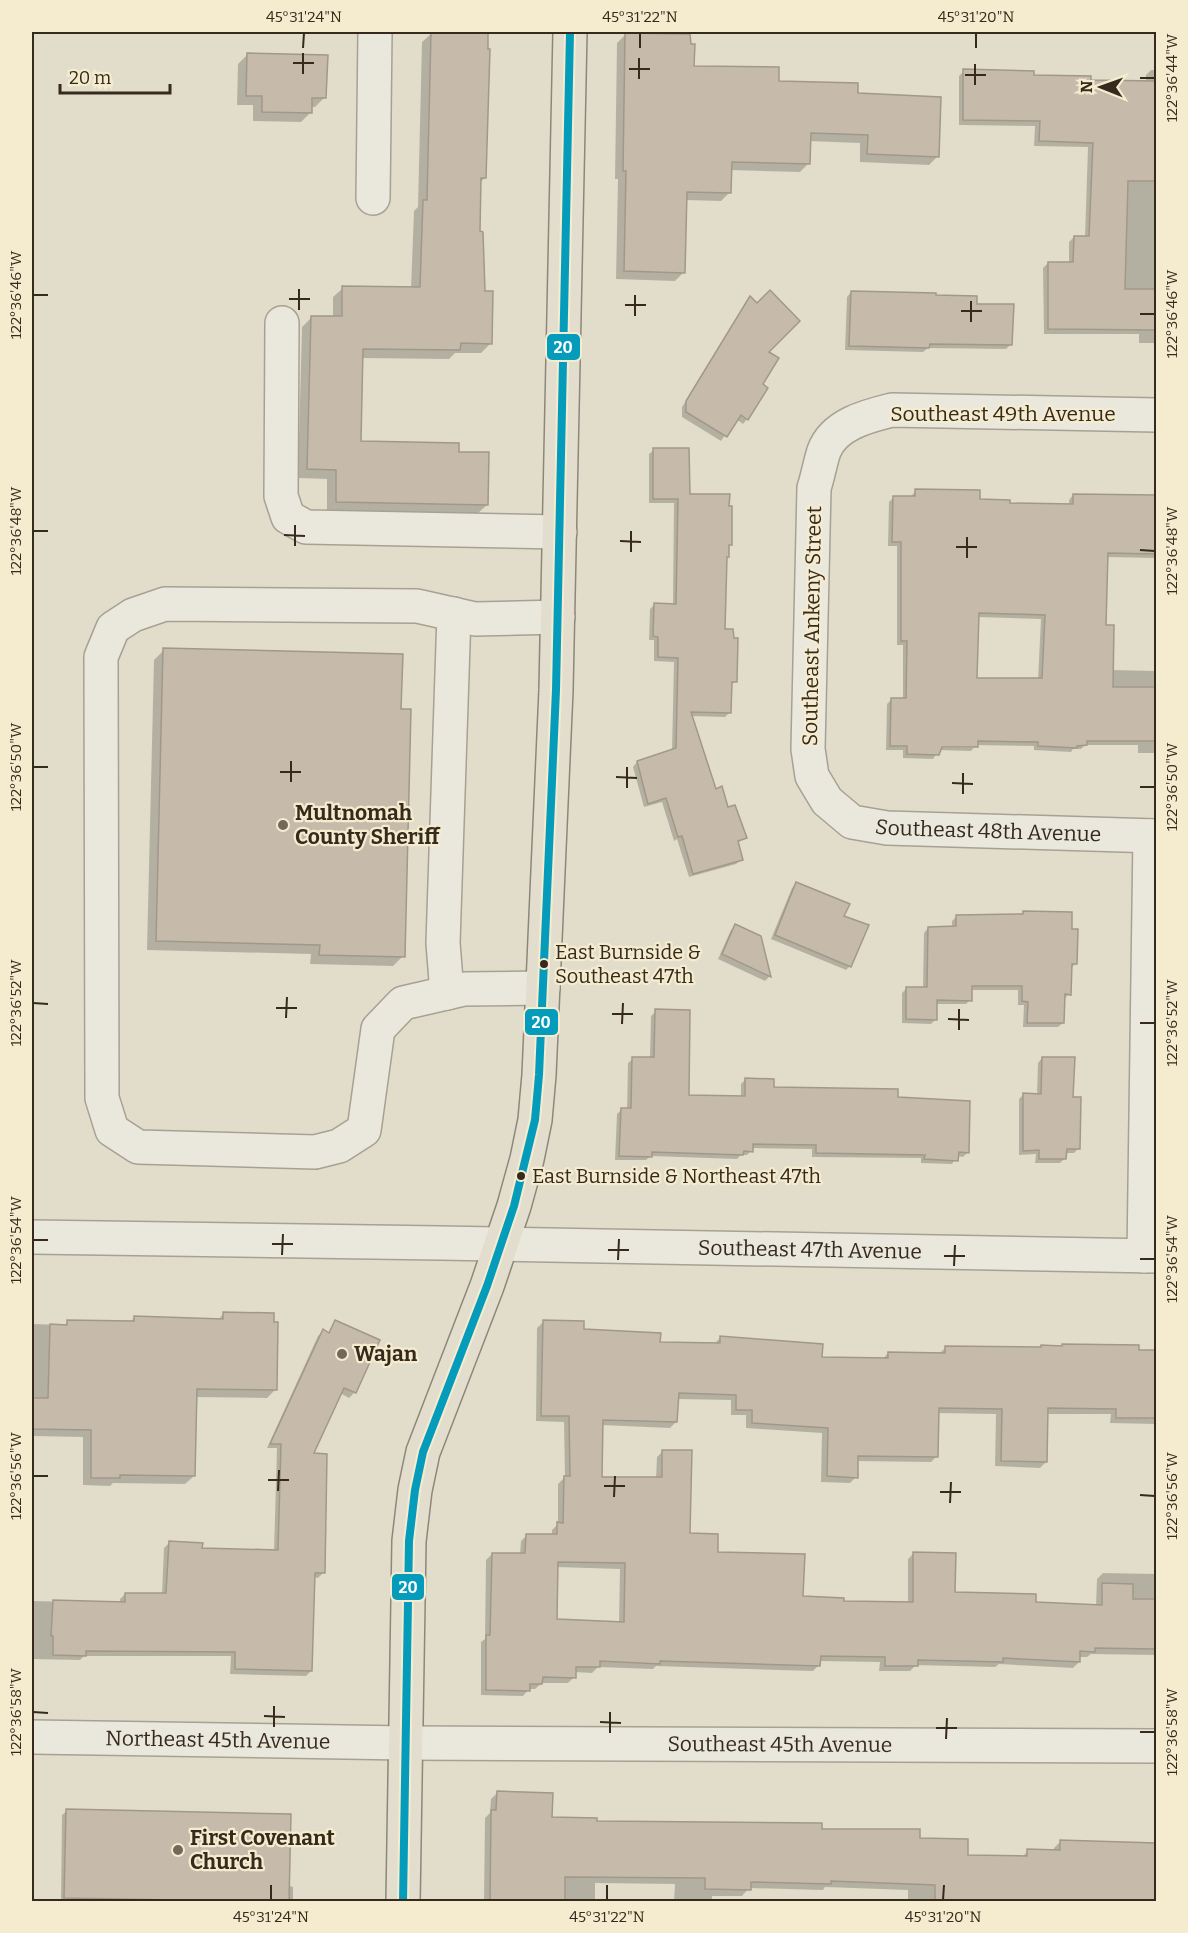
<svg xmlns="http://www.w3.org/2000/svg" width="1188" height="1933" viewBox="0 0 1188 1933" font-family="Bitter,serif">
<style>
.shadow{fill:#0003;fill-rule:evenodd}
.building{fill:#c6bbab;stroke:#a2988a;stroke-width:1.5;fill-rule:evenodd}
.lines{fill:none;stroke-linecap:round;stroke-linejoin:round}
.minor-casing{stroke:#a7a194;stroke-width:36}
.major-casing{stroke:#8d877b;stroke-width:36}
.minor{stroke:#eae7dc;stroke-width:33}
.major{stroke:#e2ddcd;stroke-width:33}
.bus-1-casing{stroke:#f5ecd0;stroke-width:12}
.bus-1{stroke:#059cbc;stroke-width:8}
.ticks{fill:none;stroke:#362a1d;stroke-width:2}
.poi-dot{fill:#72695a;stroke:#f5ecd0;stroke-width:2}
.bus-dot{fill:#362a1d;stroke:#f5ecd0;stroke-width:2}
.labels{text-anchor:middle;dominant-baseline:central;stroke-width:4.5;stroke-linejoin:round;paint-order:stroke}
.bus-label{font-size:20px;fill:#362a1d;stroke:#f5ecd0;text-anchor:start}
.street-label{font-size:21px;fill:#362a1d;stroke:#f5ecd0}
.poi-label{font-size:21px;font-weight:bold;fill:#362a1d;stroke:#f5ecd0;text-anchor:start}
.line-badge{stroke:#f5ecd0;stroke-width:2}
.badge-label{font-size:16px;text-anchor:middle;font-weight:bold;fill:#fff}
.neatline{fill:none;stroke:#362a1d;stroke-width:2}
.ticks-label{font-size:15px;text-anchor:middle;fill:#362a1d}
</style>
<rect width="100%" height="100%" fill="#e2ddca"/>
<g class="shadow">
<path d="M432,33L485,178L479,183V232L483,293L491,343L481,353H455L449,359L361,358L359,443L458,453L487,505L477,514L327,511V479L298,478L302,327L312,317L333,318V297L343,288L411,289L414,211L418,207L422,42Z"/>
<path d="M626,34L693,67L857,95L938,156L929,165L860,162V143L809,141V163L800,172L730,170V192L721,201L685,200L684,272L675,281L616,279L618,179H615L617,43Z"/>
<path d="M248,54L325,97L315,107H311V112L301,122L253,121V105H237L238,64Z"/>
<path d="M1151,70H1156V343H1139V334H1044L1043,268L1048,263L1069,264V242L1074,237H1085L1088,147L1034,146L1035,126L959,125V76L964,71L1090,82L1146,83V75Z"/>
<path d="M851,292L934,297L976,305L1011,344L1006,349L928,348L923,352L845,350L847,297Z"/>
<path d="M750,298L766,352L761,384L747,419L743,424L736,419L721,441L682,417V407Z"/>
<path d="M654,450L689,496L730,544L727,548L725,558L724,631L735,681L730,686V712L725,717L691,716L715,791L745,838L737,843L741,859L736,864L689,877L677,839L674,841L662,802L644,807L633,767L637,762L672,751L674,662L654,661V640H649L650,609L655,604L673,605L674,503H649V454Z"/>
<path d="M916,490L1008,504L1069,505V500L1073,495L1150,497L1156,493V558L1106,557L1104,627L1112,670L1156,671V753H1138V745H1085L1081,749H1073L1071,752L1034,750V746L976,745L971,751L939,750L933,759L903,758V750H886L887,704L891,700H903V645H897V546H888L889,502L894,497H911ZM977,617L1041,619L1038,680H976ZM935,745H974V748H935Z"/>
<path d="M164,650L399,711L403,956L393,966L310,964L311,954L147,950L154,660Z"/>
<path d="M796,884L842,917L850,966L846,970L771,939L792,888Z"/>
<path d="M1024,913L1070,930L1076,963L1071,968L1069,994L1065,998L1063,1023L1058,1027H1023L1024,1005H1018V990H971L970,1000L966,1004H936V1019L931,1024L902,1023V993L907,988H923L924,933L928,928L952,927V921L957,916L1021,915Z"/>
<path d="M736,926L760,937L769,977L765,981L718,959L731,930Z"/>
<path d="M656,1011L687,1096L741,1098V1084L745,1080L772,1089L897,1099L968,1152L963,1157L957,1156L952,1164L921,1163V1158L812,1157V1149L751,1148V1151L747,1155H741L737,1159L651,1156L646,1160H615L617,1114L622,1109L627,1110L628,1063L633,1059H650L651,1016Z"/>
<path d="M1042,1058L1072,1099L1078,1149L1074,1153H1065V1158L1060,1163H1035L1036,1154L1019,1155V1099L1023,1095H1037L1038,1063Z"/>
<path d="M224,1313L276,1389L267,1398L195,1397L194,1476L185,1484L113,1483L110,1486L83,1485V1437L32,1436V1324L65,1325L68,1322L129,1323L134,1318L218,1320Z"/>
<path d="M336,1322L378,1341L355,1392L349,1398L340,1393L312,1455L323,1573L318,1578L313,1577L311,1671L306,1676L230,1674L231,1656H84L80,1660L32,1659V1601L120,1603V1599L125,1594L162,1595L164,1548L169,1543L201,1550L274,1551L277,1448H267L318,1336L323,1331L327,1334Z"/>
<path d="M543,1322L659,1343L714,1344L721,1337L821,1359L882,1360L888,1353L939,1354L946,1347H1060L1063,1345L1156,1351V1424L1110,1423L1111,1414H1047L1046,1462L1040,1468L995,1466L996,1414L938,1413L937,1456L931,1462L856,1461V1477L850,1483L821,1482L822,1433L746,1428V1415H731V1400L677,1399L676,1422L670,1428L601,1425L600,1479H656L657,1457L663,1451L689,1535L716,1554L802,1598L842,1602L908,1604V1559L914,1553L953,1593L1034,1603L1096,1606L1097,1579L1103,1573L1156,1574V1655L1091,1654L1087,1657H1079V1662L1073,1668L999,1664L995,1667L916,1665L910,1671H879L880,1662L819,1661V1665L813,1671L656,1666L653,1669L598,1667L592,1673L574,1672V1677L568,1683H542L535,1689H529L523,1696L481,1695V1642L485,1639L486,1560L492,1554L520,1555L521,1541L527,1535L552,1536V1530L558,1524V1484L565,1477L564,1422L536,1421L537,1328ZM556,1567L620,1569L619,1623L555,1621Z"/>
<path d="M498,1792L551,1819L595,1822L821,1830L919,1839L966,1857L1021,1858L1028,1851H1054V1848L1061,1841L1156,1844V1902H908V1890L825,1887L823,1890L749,1888L742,1896H712V1902H674L675,1884L595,1883V1902H484L485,1818L490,1813L491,1799Z"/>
<path d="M67,1811L293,1887V1902H61L62,1815Z"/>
</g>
<g class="building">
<path d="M431,32L488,33V49H490L486,178H481L480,231L483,232L485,291H493L492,344L461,343L460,350L363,349L361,441L459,443V452H489L488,505L336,502V470L307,469L311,316H342V286L420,287L423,200H427Z"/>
<path d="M625,33L690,34L691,44H695L694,66L779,67V81L858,83V93L941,97L939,157L867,154L868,135L811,133L810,164L732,162L731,193L687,192L685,273L624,271L626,171H623Z"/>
<path d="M247,53L328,55L326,98H312V113L262,112V96H246Z"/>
<path d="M963,69L1034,71V75L1091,76V80L1156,81V181H1128L1125,289H1156V330L1048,329V262H1073L1074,236H1089L1093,143L1039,141L1040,121L963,120Z"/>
<path d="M770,290L800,321L769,352L779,358L763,384L768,388L748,420L741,415L727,437L686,412V401L750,296L757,303Z"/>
<path d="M851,291L936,293V295L977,296V304H1014L1012,345L930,344L929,348L849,346Z"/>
<path d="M653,448H689L690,494H730L729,506H732V545H729V557H727L725,629H733L734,638H738L737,682H732L731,713L691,712L716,789L722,786L728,807L735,805L747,838L738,841L743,860L693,874L682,836L678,837L666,798L648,804L637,761L676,748L678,658L658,657V637L653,636L654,603L676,604L678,499H653Z"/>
<path d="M915,489L980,490V499L1010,500V503L1073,504V494L1156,495V554L1108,553L1106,625H1114L1113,687H1156V741H1087V745L1077,746V748L1038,746V742L978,741V747H942L939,755L907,754V746H890L891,698H906L907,641H901V542H892L893,496H915ZM979,613L1045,615L1042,678H977Z"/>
<path d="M163,648L403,654L401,709H411L405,957L319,955L320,945L156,941Z"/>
<path d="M796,882L850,904L844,916L869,925L851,967L775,935Z"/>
<path d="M1023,911L1072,912V929H1078L1077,964H1072L1071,995L1065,994L1064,1023H1027L1028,1002L1022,1001V986H972V1001L937,1000V1020L906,1019V987H927L928,927L956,926V915L1023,914Z"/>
<path d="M735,924L761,936L771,977L722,954Z"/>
<path d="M655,1009L690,1010L689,1095L745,1096V1078L774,1079V1087L898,1089V1097L970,1101L969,1153L959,1152L958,1161L924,1159L925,1155L816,1153V1145L753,1144V1152L744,1151L743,1155L652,1152V1157L619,1156L621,1108H631L632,1057H654Z"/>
<path d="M1042,1057H1075L1073,1097H1081L1080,1149H1067L1066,1159H1039V1150L1023,1151V1093L1041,1094Z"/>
<path d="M223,1312L274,1313V1322H278L277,1390L197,1389L195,1476L120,1475V1478H91V1430L32,1429V1398H48L50,1324L67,1325V1320L134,1321V1316L223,1319Z"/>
<path d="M335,1320L380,1340L356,1393L344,1388L314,1453L327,1454L325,1573H315L312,1671L235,1669V1652L86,1651V1656L53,1655V1636H51L53,1600L125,1602V1593H166L169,1541L203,1543L202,1548L278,1550L281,1444H270L323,1329L329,1333Z"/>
<path d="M543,1320L584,1321V1329L661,1333L660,1342L720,1343V1336L823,1344L822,1357L888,1358V1352L945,1353V1346L1041,1347V1345L1062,1346V1344L1139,1345V1350H1156V1418H1116V1409L1048,1408L1047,1462L1001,1461L1002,1409L939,1408L938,1457L858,1456V1478L827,1476L828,1428L752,1423V1410H736V1395L679,1393L677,1422L603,1420L602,1477H662V1450H692L690,1533L718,1534V1552L805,1554L803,1596L844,1598V1601L913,1602V1552L956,1553L955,1592L1036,1594V1602L1102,1605V1583L1133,1584V1599H1156V1649L1095,1648V1652L1080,1651V1662L1003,1658V1662L918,1660V1666H885V1657L821,1656L820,1666L660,1661V1664L600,1661V1667H576V1678L543,1677L542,1684H530V1691L486,1690V1635H490L492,1553H525L526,1534H557V1522L563,1523L564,1476H570L569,1416H541ZM558,1562L625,1563L624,1622L557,1619Z"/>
<path d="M497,1791L553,1793L552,1817L597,1818V1821L822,1823V1829H920V1838L968,1839V1855L1027,1856V1849L1060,1850V1840L1156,1843V1902H935V1885L831,1881V1884L751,1882V1890L705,1889V1878L565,1877V1902H490L491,1810H496Z"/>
<path d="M66,1809L291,1814L289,1902L64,1898Z"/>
</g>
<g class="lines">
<defs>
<g id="minor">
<path d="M373,198L375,32"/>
<path d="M282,323L281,496L288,517L306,527L560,532"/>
<path id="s1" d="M1156,415L892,410C868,416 834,424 824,451C820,463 818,476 814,488L808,749L812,776L827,801L852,822L887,828L1156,836"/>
<path d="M543,988L464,989L403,1003L378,1029L364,1130L339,1146L315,1152L138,1147L112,1130L102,1098L101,657L113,628L133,615L165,604L417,606L475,619L558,617"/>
<path d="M447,993L443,943L454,614"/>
<path id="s2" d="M32,1237L440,1243L1156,1256"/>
<path d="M1144,1256L1150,836"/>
<path id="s3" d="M32,1737L405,1743L1156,1746"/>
</g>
<path id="major" d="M403,1902L409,1541L415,1490L423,1452L487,1286L514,1206L527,1159L535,1120L539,1075L556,690L570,32"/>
</defs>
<use href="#minor" class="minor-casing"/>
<use href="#major" class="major-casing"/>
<use href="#minor" class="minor"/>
<use href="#major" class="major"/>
<defs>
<path id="bus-1" d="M403,1902L409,1541L415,1490L423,1452L487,1286L514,1206L535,1120L539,1075L556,690L570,32"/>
</defs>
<use href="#bus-1" class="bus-1-casing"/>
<use href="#bus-1" class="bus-1"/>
</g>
<path class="ticks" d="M303,48L304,33M640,48V33M976,48V33M293,63H314M629,69H650M303,74V53M965,75H986M1140,78H1155M639,79V58M975,85V64M33,295H48M289,299H310M625,305H646M299,310V289M961,311H982M1140,314H1155M635,316V295M971,322V301M33,531H48M284,535L305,536M620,541L641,542M295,546V525M956,547H977M1140,550L1155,551M631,552V531M967,558V537M33,767H48M280,772H301M616,777L637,778M291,782V761M952,783L973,784M1140,787H1155M627,788V767M963,794V773M33,1003L48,1004M276,1008H297M612,1014H633M286,1018L287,997M948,1019L969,1020M1140,1023H1155M622,1024L623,1003M959,1030V1009M33,1240H48M272,1244H293M608,1250H629M282,1255L283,1234M944,1256H965M1140,1259H1155M618,1260L619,1239M954,1266L955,1245M33,1476H48M268,1480H289M604,1486H625M278,1491L279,1470M940,1492H961M1140,1495L1155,1496M614,1497L615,1476M950,1503L951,1482M33,1712L48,1713M264,1716L285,1717M600,1722L621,1723M274,1727V1706M936,1728H957M1140,1732H1155M610,1733V1712M946,1739L947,1718M271,1900V1885M607,1900V1885M943,1900L944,1885"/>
<g class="poi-dot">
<circle cx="283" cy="825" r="6"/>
<circle cx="342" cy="1354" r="6"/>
<circle cx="178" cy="1850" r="6"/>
</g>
<g class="bus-dot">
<circle cx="544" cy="964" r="5"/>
<circle cx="521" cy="1176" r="5"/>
</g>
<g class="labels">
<g class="bus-label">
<text x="555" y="952">East Burnside &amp;<tspan x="555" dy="24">Southeast 47th</tspan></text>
<text x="532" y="1176">East Burnside &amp; Northeast 47th</text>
</g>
<g class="street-label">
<text x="1003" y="414">Southeast 49th Avenue</text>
<text transform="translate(812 626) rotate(-89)">Southeast Ankeny Street</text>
<text stroke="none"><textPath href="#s1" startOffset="872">Southeast 48th Avenue</textPath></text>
<text stroke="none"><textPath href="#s2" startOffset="778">Southeast 47th Avenue</textPath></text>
<text stroke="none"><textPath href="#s3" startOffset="186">Northeast 45th Avenue</textPath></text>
<text stroke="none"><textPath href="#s3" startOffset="748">Southeast 45th Avenue</textPath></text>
</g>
<g class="poi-label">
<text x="295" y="813">Multnomah<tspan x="295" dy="24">County Sheriff</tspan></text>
<text x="354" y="1354">Wajan</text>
<text x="190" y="1838">First Covenant<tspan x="190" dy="24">Church</tspan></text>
</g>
</g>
<g class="line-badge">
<rect x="546" y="333" width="35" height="28" rx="6" fill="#059cbc"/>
<rect x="524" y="1008" width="35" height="28" rx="6" fill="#059cbc"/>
<rect x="391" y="1573" width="34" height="28" rx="6" fill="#059cbc"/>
</g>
<g class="badge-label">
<text x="563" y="353">20</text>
<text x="541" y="1028">20</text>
<text x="408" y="1593">20</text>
</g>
<rect width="1188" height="1933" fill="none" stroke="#f5ecd0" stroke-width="66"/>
<g transform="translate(1101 87) rotate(271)" stroke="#f5ecd0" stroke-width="4.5" paint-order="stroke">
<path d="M0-4.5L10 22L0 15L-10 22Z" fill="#362a1d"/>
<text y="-9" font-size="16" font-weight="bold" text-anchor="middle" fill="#362a1d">N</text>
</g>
<path d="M60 84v9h110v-9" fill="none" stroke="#362a1d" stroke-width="3"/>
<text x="69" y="84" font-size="18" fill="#362a1d" stroke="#f5ecd0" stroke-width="4.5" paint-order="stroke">20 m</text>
<rect x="33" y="33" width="1122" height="1867" class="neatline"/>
<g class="ticks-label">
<text x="304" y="22">45°31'24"N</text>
<text x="640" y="22">45°31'22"N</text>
<text x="976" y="22">45°31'20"N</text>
<text transform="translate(1172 78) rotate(-90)" y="5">122°36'44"W</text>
<text transform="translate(16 295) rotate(-90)" y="5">122°36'46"W</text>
<text transform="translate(1172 314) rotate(-90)" y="5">122°36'46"W</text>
<text transform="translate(16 531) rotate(-90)" y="5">122°36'48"W</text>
<text transform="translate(1172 551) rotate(-90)" y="5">122°36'48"W</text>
<text transform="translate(16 767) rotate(-90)" y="5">122°36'50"W</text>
<text transform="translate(1172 787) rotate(-90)" y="5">122°36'50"W</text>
<text transform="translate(16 1003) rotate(-90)" y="5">122°36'52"W</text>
<text transform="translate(1172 1023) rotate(-90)" y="5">122°36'52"W</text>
<text transform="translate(16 1240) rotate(-90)" y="5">122°36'54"W</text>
<text transform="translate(1172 1259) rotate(-90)" y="5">122°36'54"W</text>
<text transform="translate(16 1476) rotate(-90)" y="5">122°36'56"W</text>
<text transform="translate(1172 1496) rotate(-90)" y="5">122°36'56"W</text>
<text transform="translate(16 1712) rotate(-90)" y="5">122°36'58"W</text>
<text transform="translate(1172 1732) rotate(-90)" y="5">122°36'58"W</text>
<text x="271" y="1922">45°31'24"N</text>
<text x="607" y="1922">45°31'22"N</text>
<text x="943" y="1922">45°31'20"N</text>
</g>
</svg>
